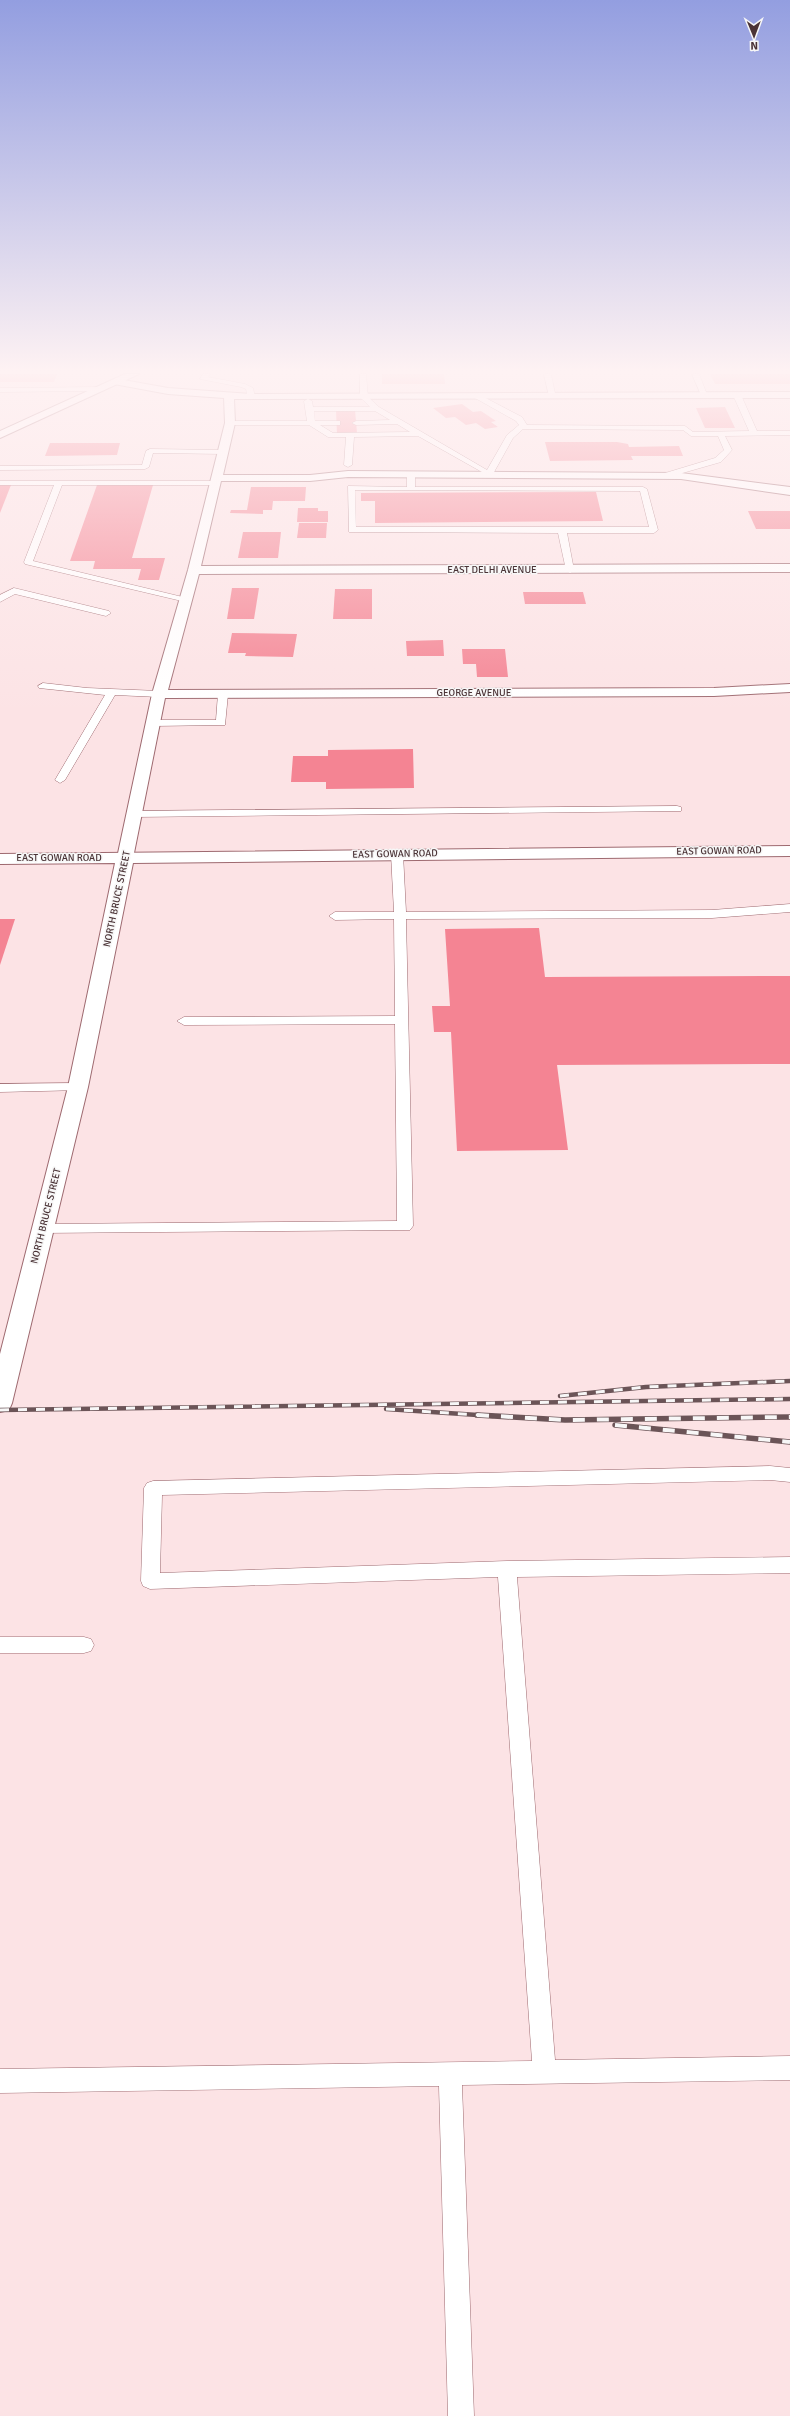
<svg xmlns="http://www.w3.org/2000/svg" width="790" height="2416" viewBox="0 0 790 2416" font-family="Signika,sans-serif">
<style>
.building{fill:#f48493}
.lines{fill:none;stroke-linecap:round;stroke-linejoin:round}
.service-casing{stroke:#9e6a70;stroke-width:1}
.minor-casing{stroke:#9e6a70;stroke-width:2}
.tertiary-casing{stroke:#9e6a70;stroke-width:2}
.secondary-casing{stroke:#9e6a70;stroke-width:2}
.service{fill:#fff;fill-rule:evenodd}
.minor{fill:#fff;fill-rule:evenodd}
.tertiary{fill:#fff;fill-rule:evenodd}
.secondary{fill:#fff;fill-rule:evenodd}
.rail-far1-casing{stroke:#6b5457;stroke-width:4.5}
.rail-casing{stroke:#6b5457;stroke-width:5.5}
.rail-far1{stroke:#f7f7f7;stroke-width:3;stroke-dasharray:9;stroke-linecap:butt}
.rail{stroke:#f7f7f7;stroke-width:4;stroke-dasharray:12;stroke-linecap:butt}
.labels{text-anchor:middle;dominant-baseline:central;stroke-width:3;stroke-linejoin:round;paint-order:stroke}
.far-street-label{font-size:10px;fill:#4a3336;stroke:#f7f7f7}
</style>
<rect width="100%" height="100%" fill="#fce3e5"/>
<g class="building">
<path d="M0,374H57L54,382H0Z"/>
<path d="M382,374H444L445,384H382Z"/>
<path d="M710,374H790V384H715Z"/>
<path d="M462,404L473,412L481,411L496,421L491,422L498,427L485,429L476,423L466,425L455,417L446,418L433,408Z"/>
<path d="M725,407L735,428H705L696,408Z"/>
<path d="M336,410H355L357,433L337,434Z"/>
<path d="M545,442H617L628,444L629,447L679,446L683,456H631L633,460L550,461Z"/>
<path d="M50,443H120L117,455L45,456Z"/>
<path d="M0,485H11L0,513Z"/>
<path d="M97,485H153L132,558H165L159,580H138L141,569H93L95,561H70Z"/>
<path d="M251,487H306L305,501H273L272,510H263V514L230,513L231,510H247Z"/>
<path d="M596,492L603,521L375,523V501H361V493Z"/>
<path d="M298,508H318V511H328V522H297Z"/>
<path d="M748,511H790V529H756Z"/>
<path d="M299,523H327L326,538H297Z"/>
<path d="M243,532H281L278,558H238Z"/>
<path d="M232,588H259L254,619H227Z"/>
<path d="M335,589H372V619H333Z"/>
<path d="M523,592H583L586,604H525Z"/>
<path d="M232,633L297,634L293,657L245,656L246,653H228Z"/>
<path d="M443,640L444,656H407L406,641Z"/>
<path d="M462,649H505L508,677H477L476,664H463Z"/>
<path d="M413,749L414,788L326,789V782H291L293,756H328V750Z"/>
<path d="M0,919H15L0,965Z"/>
<path d="M539,928L545,977L790,976V1064L557,1065L568,1150L457,1151L451,1032H434L432,1006H450L445,929Z"/>
</g>
<g class="lines">
<defs>
<g id="service">
<path d="M203,374H211L208,377L245,384L253,388L255,397L248,399L246,389L241,387L200,379Z"/>
<path d="M360,374H366L368,397L379,407L487,470L507,435L519,425L516,421L475,398V394H478L522,417L527,425L685,426L693,432L749,431L733,395L737,393L741,395L757,431H790V435L725,436L732,450L721,462L665,478L661,476L662,474L715,458L724,450L718,436H691L683,430L523,429L513,438L493,474L489,476L418,436L354,437L352,465L348,467L344,465L346,437H328L309,425H230L226,423L230,421H307L304,401L308,399L312,401L313,407H370L360,397ZM314,411H375L390,420L356,421L352,423L356,425L397,424L410,432L333,433L320,425H340V421H315Z"/>
<path d="M544,374H551L556,398L549,396Z"/>
<path d="M692,374H699L708,397H702Z"/>
<path d="M0,388L101,387L105,389L101,391L0,392Z"/>
<path d="M150,449L224,450L228,452L224,454L153,453L149,467L145,469L0,470V466L142,465L146,451Z"/>
<path d="M411,472L415,474V487H643L647,489L658,530L654,533H567L574,570L570,573L566,570L558,533L349,532L348,486L407,487V474ZM355,490L640,491L649,527H356Z"/>
<path d="M0,481H219V485H62L33,561L191,599L186,602L25,564L24,562L54,485H0Z"/>
<path d="M14,588L109,611L111,613L106,616L15,594L0,602V595Z"/>
<path d="M43,683L87,688L159,691L164,694L159,697L115,695L65,780L60,783L55,780L105,695L39,688L38,686Z"/>
<path d="M223,691L228,694L225,725L152,726L147,723L152,720H216L218,694Z"/>
<path d="M677,806L681,807V811L133,817L127,814L133,811Z"/>
<path d="M397,851L403,854L406,912L712,910L790,904V912L712,918L406,919L413,1226L410,1230L38,1233L35,1229L38,1225L43,1224L397,1221L395,1024L184,1025L177,1021L184,1017L395,1016L394,919L335,920L329,916L335,912H394L391,854Z"/>
<path d="M78,1083L85,1087L83,1090L0,1092V1084Z"/>
<path d="M770,1466L790,1468V1482L770,1480L162,1495L160,1573L507,1561L790,1557V1573L517,1577L555,2060L790,2056V2080L462,2085L474,2416H448L439,2086L0,2093V2069L532,2061L498,1577L150,1589L143,1586L141,1581L144,1488L147,1483L153,1481Z"/>
<path d="M0,1637H84L91,1639L94,1645L91,1651L84,1653H0Z"/>
</g>
<path id="minor" d="M118,379L168,388L251,394L790,392V398L234,399L235,423L223,475H310L348,471L681,473L790,487V495L681,479L348,477L310,481H221L201,566L790,564V572L199,574L168,690L714,688L790,684V692L714,696L165,698L133,858L131,862H119L117,858L152,694L188,570L225,423L224,398L168,394L114,384V380Z"/>
<path id="tertiary" d="M790,846V856L133,863L88,1087L12,1403L9,1410L0,1412V1354L68,1087L115,863L0,864V854Z"/>
<path id="secondary" d="M125,374H139L0,438V431Z"/>
</defs>
<use href="#service" class="service-casing"/>
<use href="#minor" class="minor-casing"/>
<use href="#tertiary" class="tertiary-casing"/>
<use href="#secondary" class="secondary-casing"/>
<use href="#service" class="service"/>
<use href="#minor" class="minor"/>
<use href="#tertiary" class="tertiary"/>
<use href="#secondary" class="secondary"/>
<defs>
<g id="rail-far1">
<path d="M560,1396L646,1387L790,1381"/>
<path d="M386,1409L493,1416"/>
<path d="M0,1410L790,1399"/>
</g>
<g id="rail">
<path d="M477,1415L565,1420L790,1417"/>
<path d="M615,1425L790,1442"/>
</g>
</defs>
<use href="#rail-far1" class="rail-far1-casing"/>
<use href="#rail" class="rail-casing"/>
<use href="#rail-far1" class="rail-far1"/>
<use href="#rail" class="rail"/>
</g>
<linearGradient id="sky" x2="0" y2="1"><stop stop-color="#939ee0"/><stop offset="0.52" stop-color="#fef2f3"/><stop offset="1" stop-color="#fef2f3" stop-opacity="0"/></linearGradient>
<rect width="790" height="713" fill="url(#sky)"/>
<g class="labels">
<g class="far-street-label">
<text x="492" y="570">EAST DELHI AVENUE</text>
<text x="474" y="693">GEORGE AVENUE</text>
<text transform="translate(719 851) rotate(-1)">EAST GOWAN ROAD</text>
<text transform="translate(395 854) rotate(-1)">EAST GOWAN ROAD</text>
<text x="59" y="858">EAST GOWAN ROAD</text>
<text transform="translate(117 899) rotate(-78)">NORTH BRUCE STREET</text>
<text transform="translate(46 1216) rotate(-76)">NORTH BRUCE STREET</text>
</g>
</g>
<g transform="translate(754 36) rotate(179)" stroke="#f7f7f7" stroke-width="3" paint-order="stroke">
<path d="M0-3L7 15L0 10L-7 15Z" fill="#4a3336"/>
<text y="-6" font-size="11" font-weight="bold" text-anchor="middle" fill="#4a3336">N</text>
</g>
</svg>
